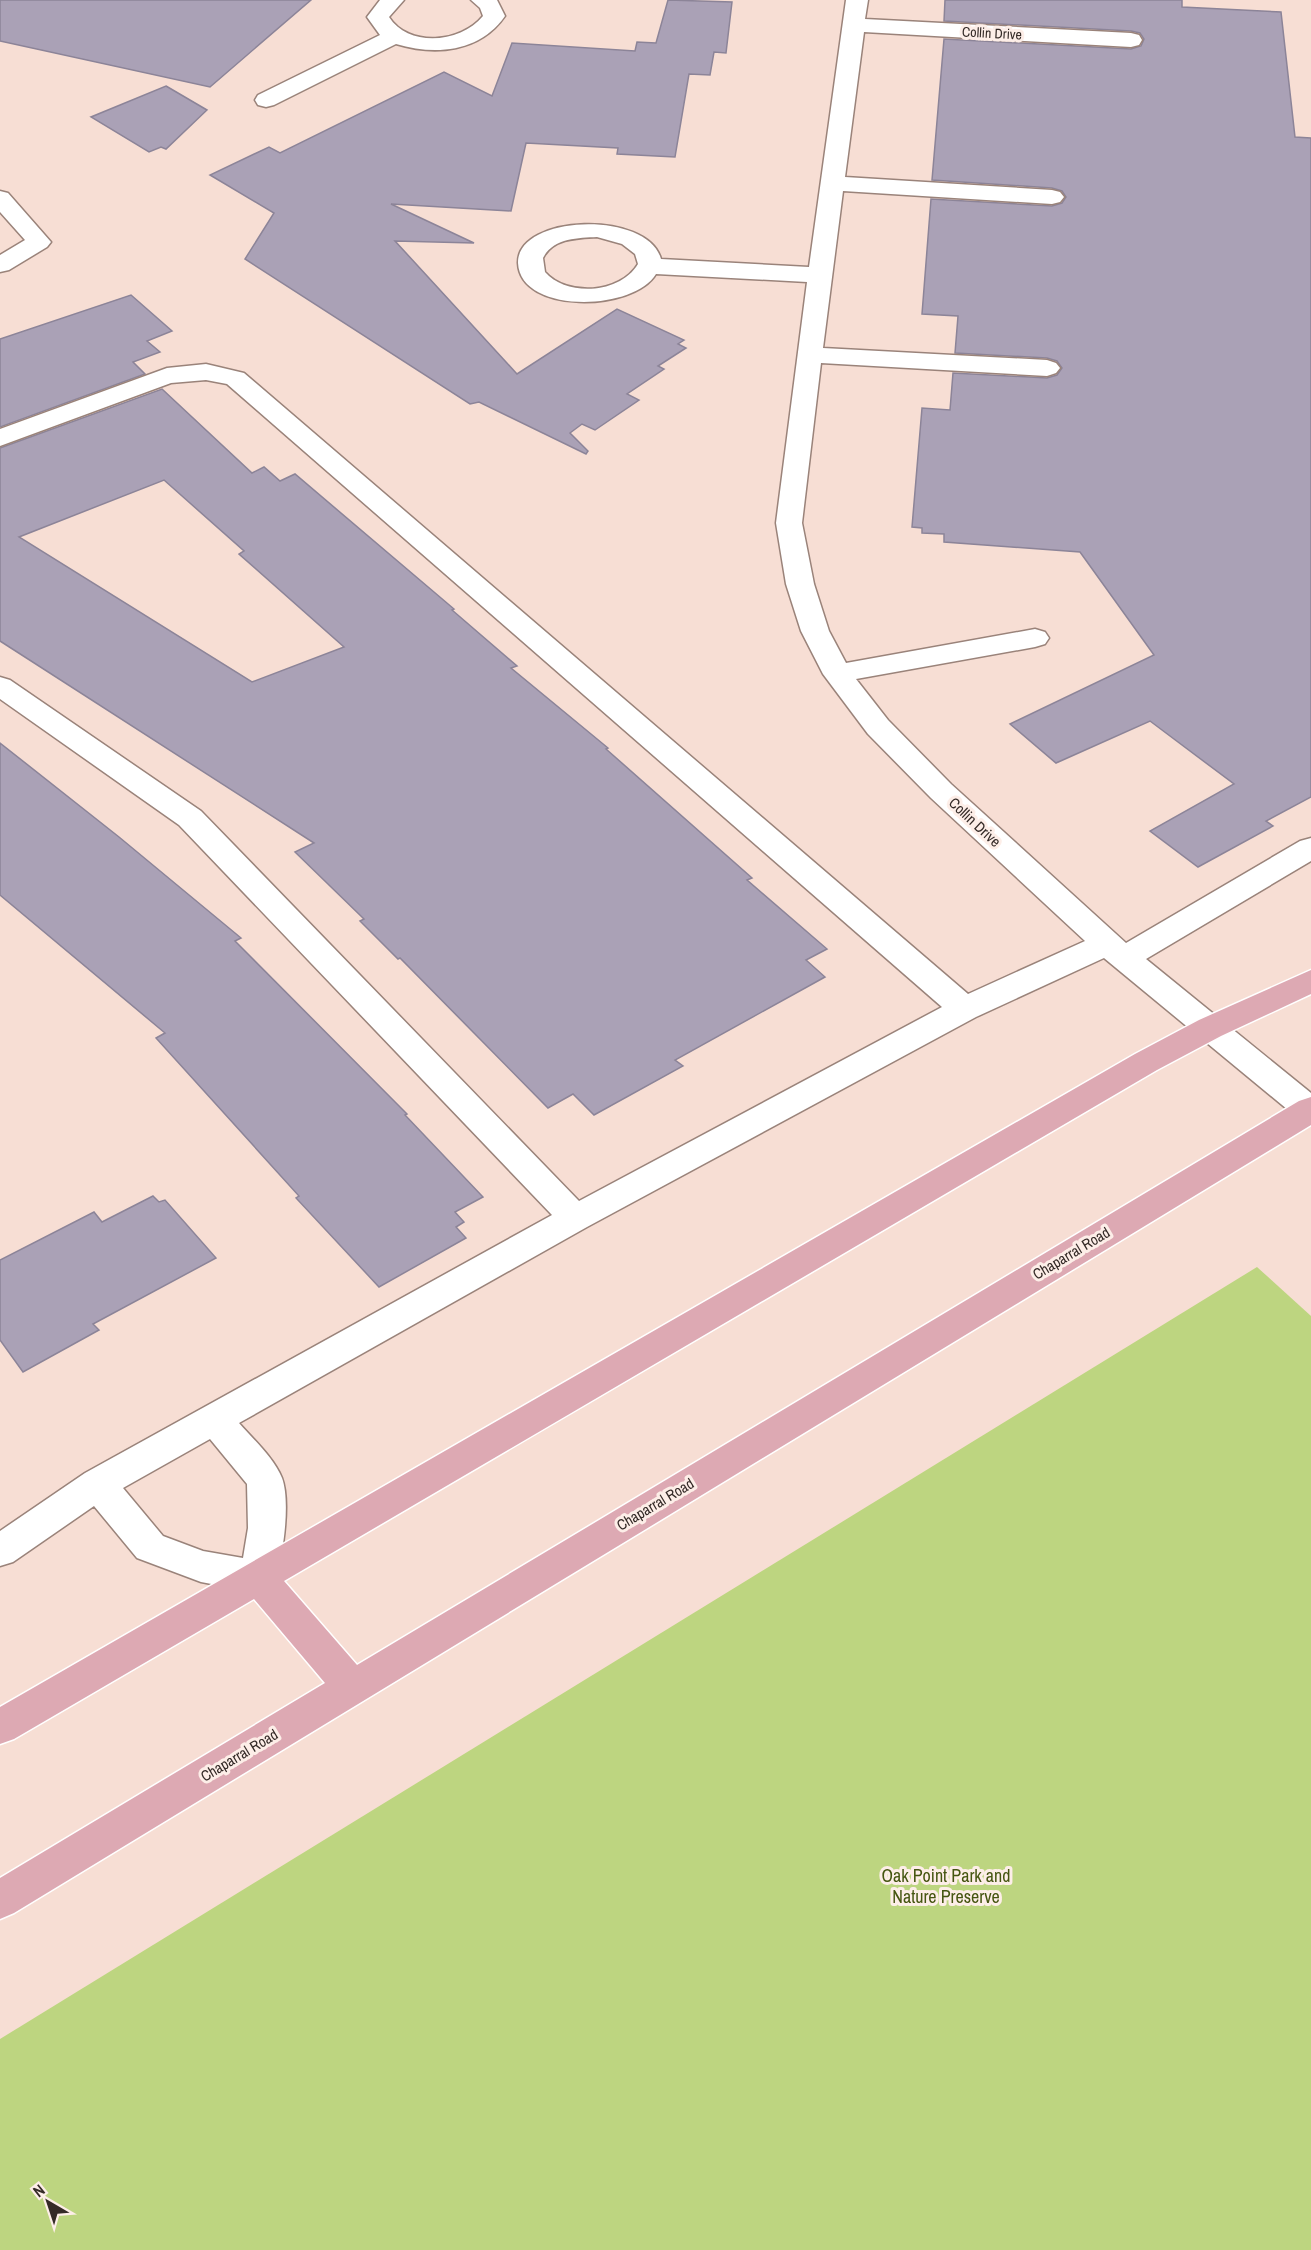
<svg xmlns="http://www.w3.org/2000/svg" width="1311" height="2250" viewBox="0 0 1311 2250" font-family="'Archivo Narrow',sans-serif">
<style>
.green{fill:#bdd580}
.building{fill:#aaa1b6;stroke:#8c8498;stroke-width:1.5;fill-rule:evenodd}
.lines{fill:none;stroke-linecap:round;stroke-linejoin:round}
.minor-casing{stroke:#9a837a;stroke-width:3}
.major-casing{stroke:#fff;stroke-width:3}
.minor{fill:#fff;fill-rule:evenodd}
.major{fill:#dda9b3;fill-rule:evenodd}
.labels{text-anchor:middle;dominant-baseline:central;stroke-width:6;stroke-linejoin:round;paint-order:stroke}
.far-street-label{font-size:14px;fill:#342a27;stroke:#fdeee8}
.street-label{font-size:15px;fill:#342a27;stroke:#fdeee8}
.near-park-label{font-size:18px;fill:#455510;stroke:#fdeee8}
</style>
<rect width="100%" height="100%" fill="#f7ded4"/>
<path class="green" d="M1257,1267L1311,1316V2250H0V2039Z"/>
<g class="building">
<path d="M0,0H311L210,87L0,41Z"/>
<path d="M668,0L732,2L726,53L714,52L710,75L689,74L675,157L617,154L618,148L526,143L511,211L391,204L474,243L395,241L517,374L617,309L684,340L678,344L686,348L658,366L664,369L627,394L639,400L595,430L582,424L570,433L588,451L586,454L479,402L470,404L245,259L274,213L210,175L269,147L280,153L444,72L492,96L512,43L635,51L637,42L656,43Z"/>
<path d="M945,0H1182V7L1281,12L1295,137L1311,138V797L1266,821L1273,826L1198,867L1150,831L1234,784L1150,721L1056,763L1010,724L1154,655L1080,552L944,542V534L922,533V528L912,527L922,408L950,410L953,373L1047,378L1057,375L1062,368L1057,361L1047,358L955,353L958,316L922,314L931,199L1052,206L1062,203L1066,197L1062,191L1052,188L932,180L944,39L1131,49L1141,46L1144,39L1140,33L1131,31L944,21Z"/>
<path d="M166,86L207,110L166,149L161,147L149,152L91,117Z"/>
<path d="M131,295L172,331L147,341L160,352L133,362L145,374L0,427V339Z"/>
<path d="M162,389L252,473L264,467L280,481L295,474L454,609L452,610L517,666L511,668L608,748L606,749L752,878L747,880L827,949L806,960L825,977L675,1060L683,1066L594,1115L573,1094L548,1108L400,958L398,959L360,921L364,919L295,852L314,843L0,641V448ZM164,480L244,551L239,554L344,647L252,682L19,537Z"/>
<path d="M0,743L119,837L241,938L235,941L407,1114L405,1115L483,1197L455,1212L464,1222L456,1227L466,1238L379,1287L296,1198L299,1196L156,1038L165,1033L0,895Z"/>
<path d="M153,1196L159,1202L165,1200L216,1258L93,1324L99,1330L23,1372L0,1340V1260L94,1212L102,1222Z"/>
</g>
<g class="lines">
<defs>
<g id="minor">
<path d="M380,0H404L389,17C409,48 461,43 483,16L480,8L471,0H497L505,16C480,52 436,56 396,44L274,105L266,107L258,105L255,100L258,95L380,35L367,17Z"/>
<path d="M846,0H868L865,19L1131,33L1139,35L1142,40L1139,45L1131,47L864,32L845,177L1052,190L1060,192L1064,197L1060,202L1052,204L843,191L823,348L1047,360L1056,363L1060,368L1056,373L1047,376L821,363L802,523L814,584L829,631L846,663L1035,629L1045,632L1049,638L1045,644L1035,647L856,679L888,720L951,784L1126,943L1300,841L1311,838V861L1146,959L1311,1093V1123L1299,1119L1104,958L976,1017L587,1227L239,1423C253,1439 274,1458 282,1478C291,1502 283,1565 271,1588L258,1593L201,1582L137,1558L94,1506L13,1562L0,1566V1531L85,1473L552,1215L179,825L0,699V677L10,680L201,811L579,1201L942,1007L227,384L206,380L171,383L0,446V429L167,368L206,364L244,373L968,994L1085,941L931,798L868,734L823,674L801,631L786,584L776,523L807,282L656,274C633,312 520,314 518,263C517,214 648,210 661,259L809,267ZM597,237L622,244L635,254L638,264C620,294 567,297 545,272L543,258C553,238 578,238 597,237ZM210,1439L247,1484L248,1528L243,1558L203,1551L163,1536L123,1488Z"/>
<path d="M0,191L8,193L51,242L47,247L9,270L0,272V255L25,240L0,212Z"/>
</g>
<path id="major" d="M1311,970V994L1221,1036L1157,1070L284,1581L357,1665L1299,1101L1311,1097V1125L14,1913L0,1919V1878L325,1683L254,1599L14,1739L0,1744V1707L1135,1054L1199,1020Z"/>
</defs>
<use href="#minor" class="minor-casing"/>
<use href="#major" class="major-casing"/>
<use href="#minor" class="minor"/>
<use href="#major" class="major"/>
</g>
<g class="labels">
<g class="far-street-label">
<text transform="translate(992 33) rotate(3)">Collin Drive</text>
</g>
<g class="street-label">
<text transform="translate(975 822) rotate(43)">Collin Drive</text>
<text transform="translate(1071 1253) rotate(-31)">Chaparral Road</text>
<text transform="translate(655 1504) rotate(-31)">Chaparral Road</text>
<text transform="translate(239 1755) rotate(-31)">Chaparral Road</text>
</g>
<g class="near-park-label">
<text x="946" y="1875">Oak Point Park and<tspan x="946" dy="21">Nature Preserve</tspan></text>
</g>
</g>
<g transform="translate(48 2202) rotate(321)" stroke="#fdeee8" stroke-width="4.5" paint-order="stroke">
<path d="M0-4.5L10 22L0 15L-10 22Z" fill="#342a27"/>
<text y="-9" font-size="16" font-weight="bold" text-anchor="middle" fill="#342a27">N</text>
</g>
</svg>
